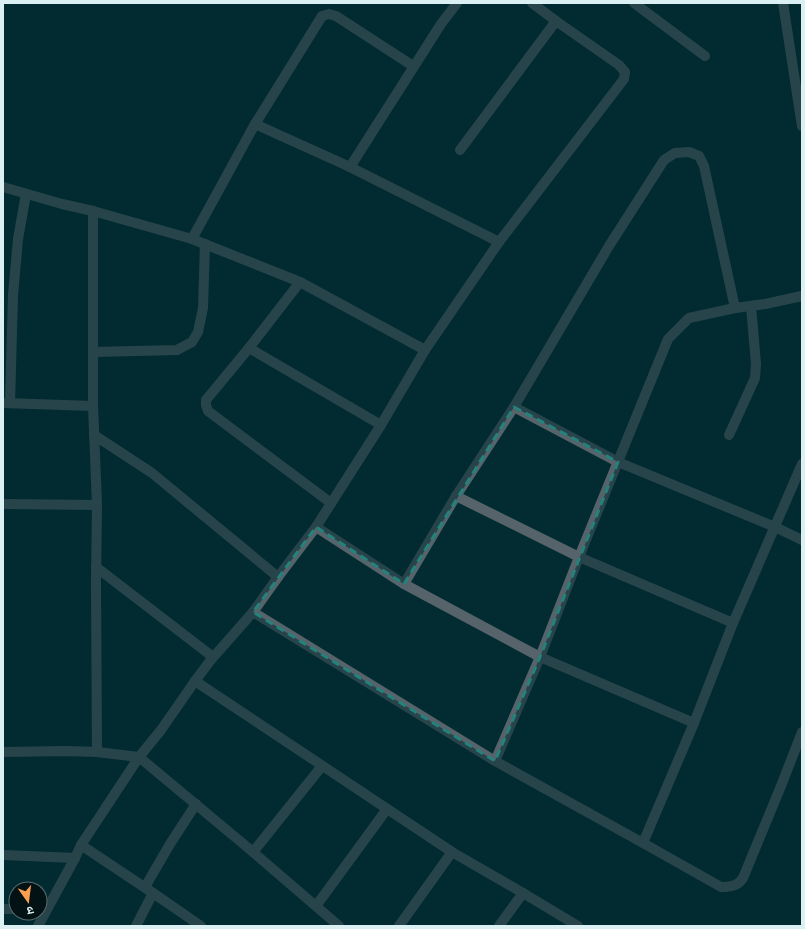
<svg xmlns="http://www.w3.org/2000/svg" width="805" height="929" viewBox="0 0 805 929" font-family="Rubik,'Noto Sans Devanagari',sans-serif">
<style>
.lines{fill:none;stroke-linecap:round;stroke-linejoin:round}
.minor{stroke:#56636b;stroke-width:10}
.marked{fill:none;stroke:#23827b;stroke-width:3;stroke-dasharray:8 5;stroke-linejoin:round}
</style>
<rect width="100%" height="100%" fill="#022c31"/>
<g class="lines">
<g class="minor">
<path d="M634,3L705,56"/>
<path d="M783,3L802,126"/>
<path d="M255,124L350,167L499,242"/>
<path d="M460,150L556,21"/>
<path d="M350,167L441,24L457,3"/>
<path d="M3,187L62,204L93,211V406L97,505L96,582L97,752"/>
<path d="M93,211L192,239L300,282L425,350"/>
<path d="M192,239L255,124L322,16L329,14L336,16L413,66"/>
<path d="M300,282L249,348L206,400V405L208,411L331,503"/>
<path d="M249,348L381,425"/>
<path d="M93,352L177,350L192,342L198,332L203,308L205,244"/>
<path d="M3,403L93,406"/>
<path d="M10,403L13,295L18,239L26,194"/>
<path d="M514,407L618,462L775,527L802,540"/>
<path d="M94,435L152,473L278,577"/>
<path d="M729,435L755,378L756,364L751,306"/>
<path d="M456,496L579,557L733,623"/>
<path d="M3,504L97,505"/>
<path d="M316,527L404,584L540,657L694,723"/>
<path d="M96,567L213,657"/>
<path d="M404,584L456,496L514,407L609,246L664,160L675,153L689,152L699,156L704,166L735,308"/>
<path d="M253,612L495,761L643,843L721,887C730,887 738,886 743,878L781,786L802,732"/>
<path d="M195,681L452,852L523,893L578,926"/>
<path d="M3,752L66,751L97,752L139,757L253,852L339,926"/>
<path d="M495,761L540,657L579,557L668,339L689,318L735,308L765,304L802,296"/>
<path d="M643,843L694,723L733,623L802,464"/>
<path d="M81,845L153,893L201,926"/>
<path d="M253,852L322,766"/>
<path d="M3,855L75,858"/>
<path d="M145,887L170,844L196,804"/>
<path d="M316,906L387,809"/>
<path d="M3,909H16"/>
<path d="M38,926L75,858L81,845L139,757L161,730L195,681L210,661L253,612L278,577L316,527L381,425L425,350L499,242L624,79L625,72L619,65L556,21L532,3"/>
<path d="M136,926L153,893"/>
<path d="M399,926L452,852"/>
<path d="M499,926L523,893"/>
</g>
</g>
<path d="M0 0H805V929H0ZM514,407L618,462L540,657L495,761L253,612L316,527L404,584Z" fill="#022c31" fill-opacity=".55" fill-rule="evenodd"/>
<path class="marked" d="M514,407L618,462L540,657L495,761L253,612L316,527L404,584Z"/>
<rect width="805" height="929" fill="none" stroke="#dbf0f3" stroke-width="8"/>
<g transform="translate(28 901) rotate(166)"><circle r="19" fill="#031214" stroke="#596b6d"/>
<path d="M0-3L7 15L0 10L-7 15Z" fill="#fb9e50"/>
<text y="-6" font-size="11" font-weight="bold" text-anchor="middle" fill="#dbf0f3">उ</text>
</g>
</svg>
